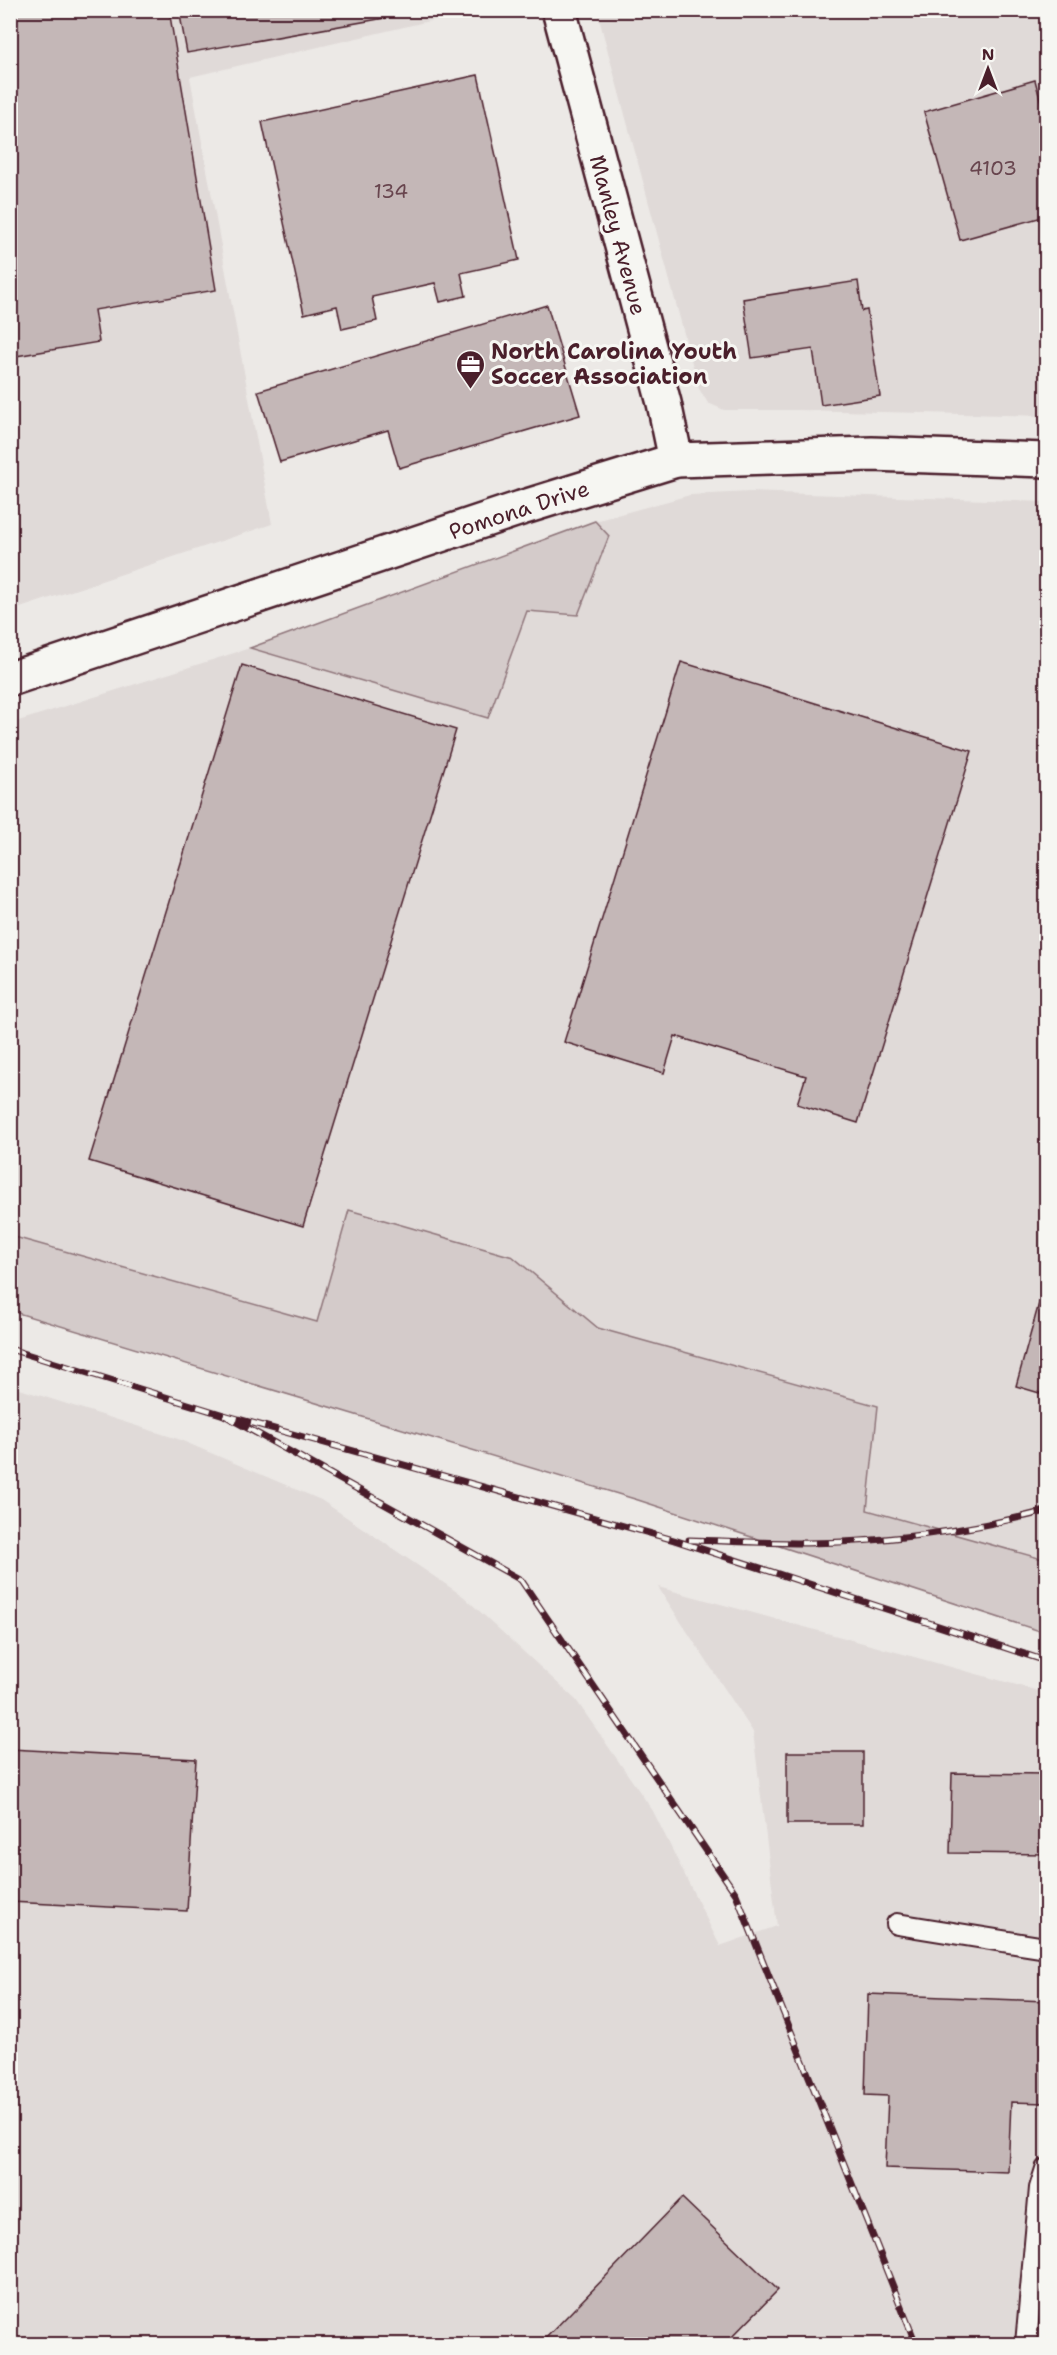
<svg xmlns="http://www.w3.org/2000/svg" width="1057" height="2355" viewBox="0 0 1057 2355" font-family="'Shantell Sans',sans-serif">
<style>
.built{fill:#e0dad8}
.green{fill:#d4cbca;stroke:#8f757a;stroke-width:1.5}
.building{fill:#c4b7b7;stroke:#4a1f2b;stroke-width:1.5}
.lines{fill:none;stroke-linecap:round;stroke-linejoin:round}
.service-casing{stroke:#4a1f2b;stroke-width:24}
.minor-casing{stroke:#4a1f2b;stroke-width:38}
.tertiary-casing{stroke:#4a1f2b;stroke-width:38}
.service{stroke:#f6f6f2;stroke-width:20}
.minor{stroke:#f6f6f2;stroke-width:33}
.tertiary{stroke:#f6f6f2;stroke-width:33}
.rail-casing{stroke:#4a1f2b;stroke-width:7}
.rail{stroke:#f6f6f2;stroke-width:4.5;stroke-dasharray:14;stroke-linecap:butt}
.labels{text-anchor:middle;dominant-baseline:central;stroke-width:6;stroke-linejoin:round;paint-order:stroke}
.number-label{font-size:20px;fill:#68454e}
.street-label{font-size:22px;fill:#4a1f2b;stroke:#f6f6f2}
.poi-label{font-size:22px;font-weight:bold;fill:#4a1f2b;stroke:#f6f6f2;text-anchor:start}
</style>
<rect width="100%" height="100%" fill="#ece9e6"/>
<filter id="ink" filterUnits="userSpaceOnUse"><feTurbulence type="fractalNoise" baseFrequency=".0167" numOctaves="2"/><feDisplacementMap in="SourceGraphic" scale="12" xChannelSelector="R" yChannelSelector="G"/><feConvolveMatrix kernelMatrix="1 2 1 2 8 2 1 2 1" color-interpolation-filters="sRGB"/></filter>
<g filter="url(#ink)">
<g class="built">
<path d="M10,11H472L190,77L272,524L11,611Z"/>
<path d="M597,11H1046V416L799,410H724L708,403L699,389Z"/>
<path d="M750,492L1046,502V1560L867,1510L878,1406L598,1328L513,1257L317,1322L11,1236L12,723L250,648L488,718L527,611L609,536L595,521L690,495Z"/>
<path d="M10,1386L178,1439L321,1500L463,1596L576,1700L653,1811L720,1946L777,1926L753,1732L658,1587L1046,1693V2344H11Z"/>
</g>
<g class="green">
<path d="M595,521L609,536L578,615L527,611L488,718L250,648Z"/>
<path d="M349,1210L513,1257L598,1328L878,1406L867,1510L1046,1560V1633L638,1500L11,1311V1236L317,1322Z"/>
</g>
<g class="building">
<path d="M10,10H169L216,290L94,310L99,342L10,357Z"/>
<path d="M179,10H430L187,53Z"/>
<path d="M478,75L519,260L461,273L466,296L440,302L435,283L372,297L377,321L342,329L337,306L304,314L262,122Z"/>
<path d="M1035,80L1046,121V216L960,240L924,112Z"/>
<path d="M858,281L862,311L867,310L880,396L821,405L813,349L752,358L743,299Z"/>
<path d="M547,305L580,415L399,468L388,430L280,462L258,391Z"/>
<path d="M681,662L972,751L858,1123L797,1104L806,1076L675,1036L664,1073L564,1042Z"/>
<path d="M242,665L456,730L303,1226L89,1161Z"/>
<path d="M1046,1278V1395L1016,1386Z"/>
<path d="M10,1749L196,1759L187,1911L10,1902Z"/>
<rect x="787" y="1752" width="76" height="72"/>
<path d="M952,1773L1046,1774V1854L950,1853Z"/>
<path d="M868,1994L1046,2001V2103L1011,2102L1008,2172L885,2168L888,2096L865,2095Z"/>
<path d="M682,2198L778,2290L725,2344H540Z"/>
</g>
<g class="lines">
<defs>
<g id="service">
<path d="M897,1924L1046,1948"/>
<path d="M1026,2344L1040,2188L1046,2169"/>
</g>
<path id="minor" d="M559,10L664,403L676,460"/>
<path id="tertiary" d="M10,679L521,508L676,460L872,454L1046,460"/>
</defs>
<use href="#service" class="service-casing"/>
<use href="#minor" class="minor-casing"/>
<use href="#tertiary" class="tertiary-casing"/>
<use href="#service" class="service"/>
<use href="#minor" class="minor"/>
<use href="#tertiary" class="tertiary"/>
<defs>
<g id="rail">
<path d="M10,1349L224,1415L674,1540L1046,1661"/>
<path d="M224,1415L521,1580L736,1894L916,2344"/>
<path d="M689,1540C728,1541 768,1543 807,1543C888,1542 968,1531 1046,1511"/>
</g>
</defs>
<use href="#rail" class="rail-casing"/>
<use href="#rail" class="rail"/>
</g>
</g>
<defs>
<symbol id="office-pin" viewBox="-11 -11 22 30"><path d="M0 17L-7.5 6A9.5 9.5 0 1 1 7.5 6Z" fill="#4a1f2b" stroke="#f6f6f2"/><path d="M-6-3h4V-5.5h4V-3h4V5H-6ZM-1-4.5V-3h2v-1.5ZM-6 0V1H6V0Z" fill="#fff"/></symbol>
</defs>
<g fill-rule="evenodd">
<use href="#office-pin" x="454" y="348" width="33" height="45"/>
</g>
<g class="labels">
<g class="number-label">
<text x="993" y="168">4103</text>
<text x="391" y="191">134</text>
</g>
<g class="street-label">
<text transform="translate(618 235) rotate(75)">Manley Avenue</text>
<text transform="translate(519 510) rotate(-18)">Pomona Drive</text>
</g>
<g class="poi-label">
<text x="491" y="351">North Carolina Youth<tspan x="491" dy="25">Soccer Association</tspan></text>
</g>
</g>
<rect width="1057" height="2355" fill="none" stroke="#f6f6f2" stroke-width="36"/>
<rect x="18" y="18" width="1021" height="2319" fill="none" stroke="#4a1f2b" stroke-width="2" filter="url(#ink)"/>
<g transform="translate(988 69)" stroke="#f6f6f2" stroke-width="4.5" paint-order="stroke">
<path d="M0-4.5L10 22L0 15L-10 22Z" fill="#4a1f2b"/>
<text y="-9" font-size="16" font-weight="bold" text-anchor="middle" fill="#4a1f2b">N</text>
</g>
</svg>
